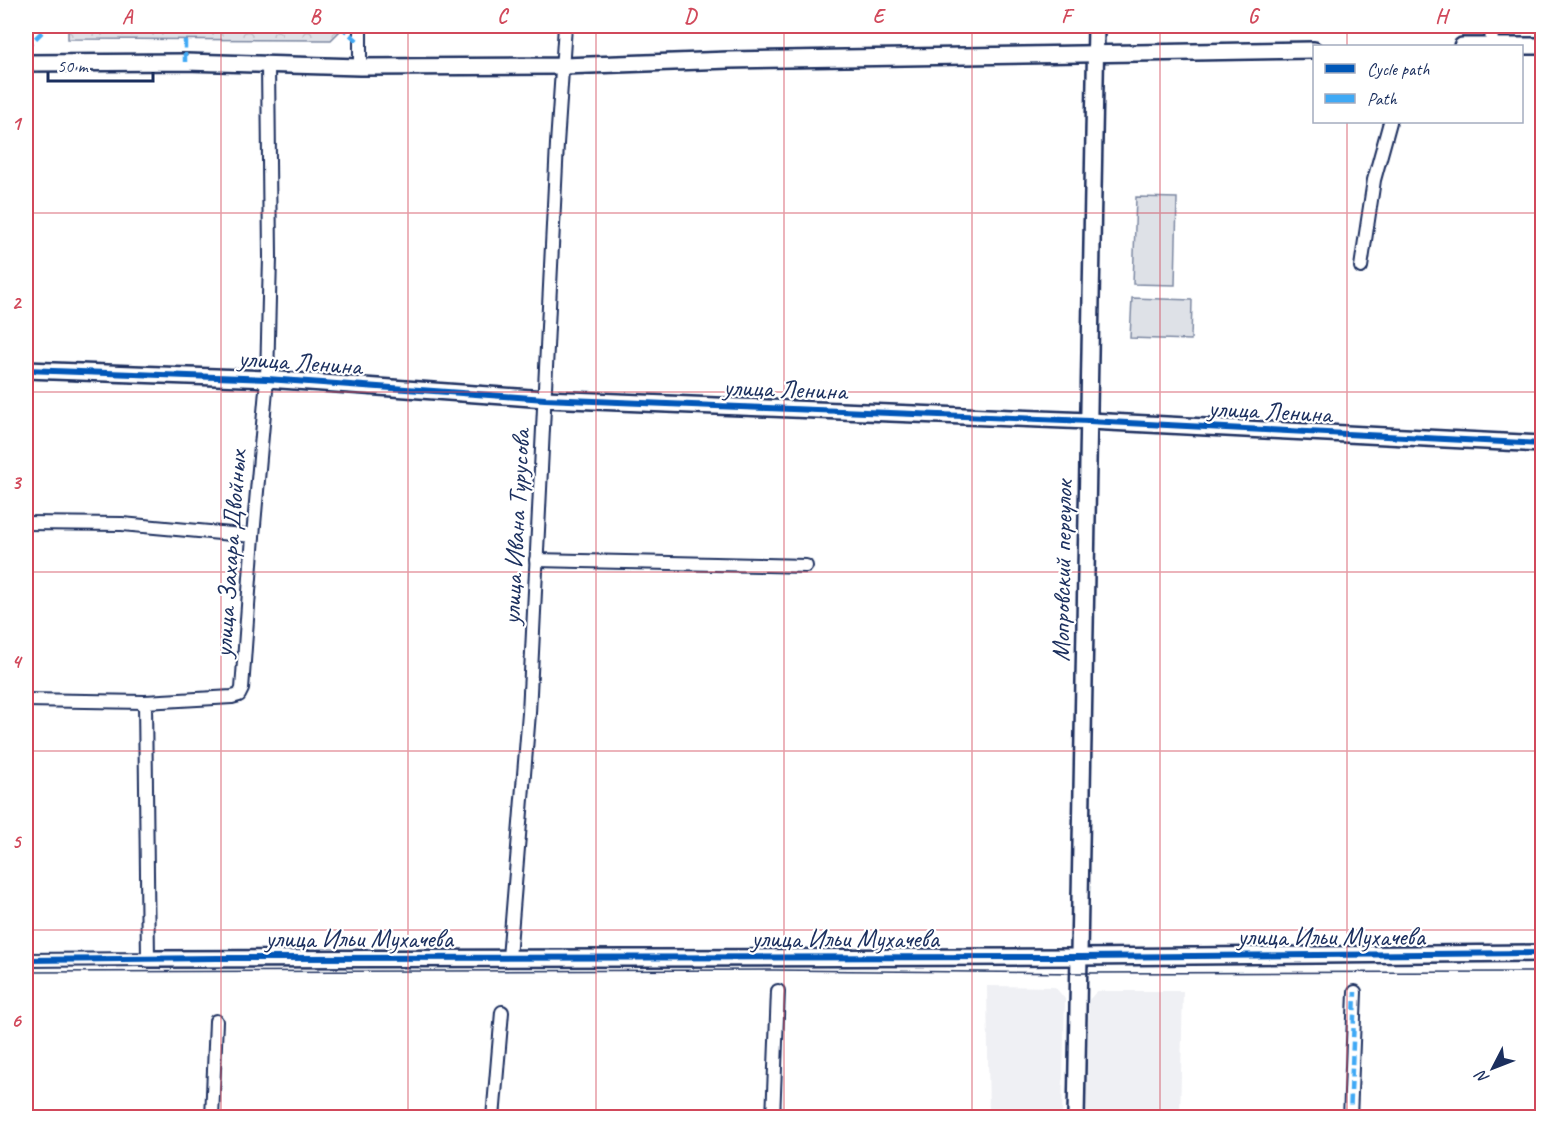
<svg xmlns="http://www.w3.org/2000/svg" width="1568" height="1143" viewBox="0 0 1568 1143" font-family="Caveat,sans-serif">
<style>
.built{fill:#eff0f4}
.park{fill:url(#park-crowns);stroke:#7c88a2;stroke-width:1.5}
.pitch{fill:#dee1e7;stroke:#7c88a2;stroke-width:1.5}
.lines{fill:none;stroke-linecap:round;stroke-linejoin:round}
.minor-casing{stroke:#1b2f5e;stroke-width:16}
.tertiary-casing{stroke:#1b2f5e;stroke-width:20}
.minor{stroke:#fff;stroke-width:12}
.tertiary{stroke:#fff;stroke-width:15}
.tram{stroke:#1b2f5e;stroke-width:1.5}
.quiet{stroke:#3fa9f5;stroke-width:4.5;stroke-dasharray:9 4.5;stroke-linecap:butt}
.cycleway-casing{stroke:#fff;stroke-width:10}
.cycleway{stroke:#0057b8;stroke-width:6}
.grid{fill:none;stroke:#d1495b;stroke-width:1.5;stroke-opacity:0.55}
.labels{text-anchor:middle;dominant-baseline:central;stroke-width:4.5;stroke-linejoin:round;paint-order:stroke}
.street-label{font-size:26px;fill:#1b2f5e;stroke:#fff}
.neatline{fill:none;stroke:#d1495b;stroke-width:2}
.grid-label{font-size:20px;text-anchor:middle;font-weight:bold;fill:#d1495b}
</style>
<defs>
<pattern id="park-crowns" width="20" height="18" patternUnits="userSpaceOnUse" patternTransform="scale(1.5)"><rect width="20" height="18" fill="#dee1e7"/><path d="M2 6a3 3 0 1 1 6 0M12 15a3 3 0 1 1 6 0" fill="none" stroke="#bec1c9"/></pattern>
</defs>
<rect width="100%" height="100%" fill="#fff"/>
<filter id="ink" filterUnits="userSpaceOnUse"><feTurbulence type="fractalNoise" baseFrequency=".0167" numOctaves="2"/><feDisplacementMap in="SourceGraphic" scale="12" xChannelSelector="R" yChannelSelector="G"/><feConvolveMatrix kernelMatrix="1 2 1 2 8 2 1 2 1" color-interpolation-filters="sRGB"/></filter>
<g filter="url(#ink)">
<g class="built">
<path d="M987,986L1055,987L1065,999L1062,1117H989Z"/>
<path d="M1097,991H1183L1180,1117H1085L1089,1000Z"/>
</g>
<g class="park">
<path d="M68,26H345L331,40L68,39Z"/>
<path d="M799,26H1077L798,32Z"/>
</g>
<g class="pitch">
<path d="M1136,197L1177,198L1175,285L1133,284Z"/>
<path d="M1132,298L1192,300L1191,340L1130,338Z"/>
</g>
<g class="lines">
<defs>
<g id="minor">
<path d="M1491,26L1492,46"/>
<path d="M360,67V26"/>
<path d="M1361,267L1374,180L1390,122"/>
<path d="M26,523L122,524L253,536"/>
<path d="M536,560L806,566"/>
<path d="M26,700L145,702L232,697L239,695L242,689L253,536L267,379L270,257L268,64"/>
<path d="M509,958L529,713L557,144L565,26"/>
<path d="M26,960L148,959L145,702"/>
<path d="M212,1118L216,1021"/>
<path d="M493,1118L502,1012"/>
<path d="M773,1118L778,991"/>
<path d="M1350,1118L1355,992"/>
</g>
<g id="tertiary">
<path d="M1462,46H1542"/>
<path d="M26,63L185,62L360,67L563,66L729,60L1314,50"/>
<path d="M26,370L267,379L545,399L1089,421L1542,444"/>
<path d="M148,959L1079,957L1542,953"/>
<path d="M1076,1118L1096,26"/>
</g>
</defs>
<use href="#minor" class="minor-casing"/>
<use href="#tertiary" class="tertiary-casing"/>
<use href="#minor" class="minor"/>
<use href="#tertiary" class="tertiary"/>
<path class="tram" d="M26,972L775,970L1079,973L1542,972"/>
<g class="quiet">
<path d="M185,26V62"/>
<path d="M340,26L360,43"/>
<path d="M26,48L48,26"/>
<path d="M1350,1118L1355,992"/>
</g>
<defs>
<g id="cycleway">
<path d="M26,370L267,379L545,399L1089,421L1542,444"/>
<path d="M26,960L218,958L1079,957L1542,953"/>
</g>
</defs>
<use href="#cycleway" class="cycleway-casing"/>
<use href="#cycleway" class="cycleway"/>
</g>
</g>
<path class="grid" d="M221,26V1118M408,26V1118M596,26V1118M784,26V1118M972,26V1118M1160,26V1118M1347,26V46M1347,122V1118M26,213H1542M26,392H1542M26,572H1542M26,751H1542M26,930H1542"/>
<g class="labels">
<g class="street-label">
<text transform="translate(300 362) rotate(4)">улица Ленина</text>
<text transform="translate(785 389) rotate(2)">улица Ленина</text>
<text transform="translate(1270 411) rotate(3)">улица Ленина</text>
<text transform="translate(516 527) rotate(-87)">улица Ивана Турусова</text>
<text transform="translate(230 554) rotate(-86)">улица Захара Двойных</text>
<text transform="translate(1062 571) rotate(-89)">Мопровский переулок</text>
<text x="1331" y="936">улица Ильи Мухачева</text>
<text x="359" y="938">улица Ильи Мухачева</text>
<text x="845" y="938">улица Ильи Мухачева</text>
</g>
</g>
<rect width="1568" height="1143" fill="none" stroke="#fff" stroke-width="66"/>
<rect x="1313" y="45" width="210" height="78" fill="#ffffff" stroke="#a4acbf" stroke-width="1.5"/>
<rect x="1325" y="64" width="30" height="9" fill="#0057b8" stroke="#a4acbf" stroke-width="1.5"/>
<text x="1367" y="75" font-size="18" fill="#1b2f5e">Cycle path</text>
<rect x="1325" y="94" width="30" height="9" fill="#3fa9f5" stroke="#a4acbf" stroke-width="1.5"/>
<text x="1367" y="105" font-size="18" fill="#1b2f5e">Path</text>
<g transform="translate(1493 1068) rotate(228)" stroke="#ffffff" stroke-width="4.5" paint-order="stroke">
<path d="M0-4.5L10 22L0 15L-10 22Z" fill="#1b2f5e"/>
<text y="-9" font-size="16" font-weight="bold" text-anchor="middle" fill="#1b2f5e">N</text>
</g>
<path d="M48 72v9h105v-9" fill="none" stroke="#1b2f5e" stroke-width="3"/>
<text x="57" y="72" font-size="18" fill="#1b2f5e" stroke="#ffffff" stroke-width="4.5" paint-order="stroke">50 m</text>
<rect x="33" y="33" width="1502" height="1077" class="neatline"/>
<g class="grid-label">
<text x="127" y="23">A</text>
<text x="315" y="23">B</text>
<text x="502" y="23">C</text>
<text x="690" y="23">D</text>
<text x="878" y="23">E</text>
<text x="1066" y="23">F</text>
<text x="1253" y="23">G</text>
<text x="1441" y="23">H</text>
<text x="16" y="130">1</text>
<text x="16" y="309">2</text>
<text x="16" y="489">3</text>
<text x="16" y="668">4</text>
<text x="16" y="848">5</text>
<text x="16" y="1027">6</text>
</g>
</svg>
